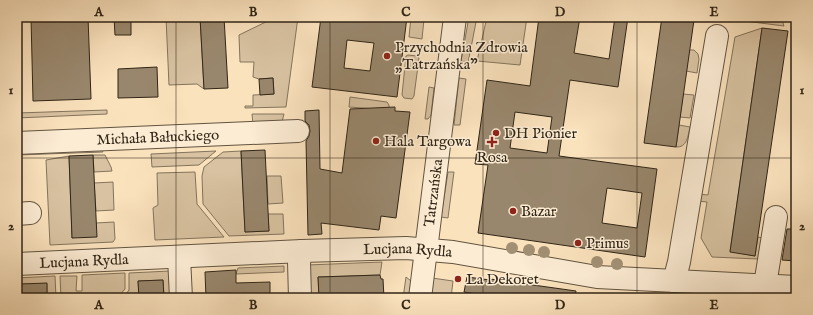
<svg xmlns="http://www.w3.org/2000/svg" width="813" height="315" viewBox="0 0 813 315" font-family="'IM FELL English',serif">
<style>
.green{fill:#d8c2a1;stroke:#84745c}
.building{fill:#99876d;stroke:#302516;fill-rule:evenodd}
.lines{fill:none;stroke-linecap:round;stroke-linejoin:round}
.minor-casing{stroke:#625440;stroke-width:24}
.minor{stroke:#fcecd4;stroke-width:22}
.tree{fill:#a29074}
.grid{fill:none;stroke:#302516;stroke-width:1;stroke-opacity:0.55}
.poi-dot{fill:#8f2418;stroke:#fcecd4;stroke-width:1.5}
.labels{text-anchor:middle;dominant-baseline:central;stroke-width:3;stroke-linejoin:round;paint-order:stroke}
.poi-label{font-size:15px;fill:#302516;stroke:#fcecd4;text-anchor:start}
.street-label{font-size:15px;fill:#302516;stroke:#fcecd4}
.neatline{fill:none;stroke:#302516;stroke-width:1.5}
.grid-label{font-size:13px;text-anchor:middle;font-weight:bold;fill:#302516}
</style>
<rect width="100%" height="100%" fill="#fae2bd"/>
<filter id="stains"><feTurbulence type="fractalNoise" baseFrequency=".005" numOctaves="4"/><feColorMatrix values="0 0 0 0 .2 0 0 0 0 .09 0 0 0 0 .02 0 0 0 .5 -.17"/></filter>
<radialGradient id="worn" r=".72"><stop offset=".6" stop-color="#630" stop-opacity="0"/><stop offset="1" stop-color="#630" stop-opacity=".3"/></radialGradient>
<g class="green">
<path d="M166,17H200L204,89L197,84L169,85Z"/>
<path d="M276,17H298L286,107L245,108V106H253V95L274,94L273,78L259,79L253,77L254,62H240L239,35Z"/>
<path d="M411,17L424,19L422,39L409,37Z"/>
<path d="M469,17H477L468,63L461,61Z"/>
<path d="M487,17H527L520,65L477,61Z"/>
<path d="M713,17H781L784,26L721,18Z"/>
<path d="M762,28L730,251L755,256L758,237L763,238L760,257L758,259L712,257L701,238L707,202L697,201L698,194L708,195L735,37Z"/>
<path d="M689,50H694L698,54L699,59L697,73L686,71Z"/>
<path d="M408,55L417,56L419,58L414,96L412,99L404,98L402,95L406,56Z"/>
<path d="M459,78L466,79L460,125H454Z"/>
<path d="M429,87L434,88L431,115L428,119H425Z"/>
<path d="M683,94L694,95L690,118L680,117Z"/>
<path d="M350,97L387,102L389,105V110L349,107Z"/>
<path d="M107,110V114L17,118V113Z"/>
<path d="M252,114H284L282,122L253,125Z"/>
<path d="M679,125L690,127C688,136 687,148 676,147Z"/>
<path d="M99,144L103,152L17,155V148Z"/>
<path d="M216,151L199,165L152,167L151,154Z"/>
<path d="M241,151L245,232L269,231L268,214H283L284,234L229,236L203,204L202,176L204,167L223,152Z"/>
<path d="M93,155H105L111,167L112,171L94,172Z"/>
<path d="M69,156L72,238L96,223L114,222L115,239L113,242L50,245L46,160Z"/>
<path d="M195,172L197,204L224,237L155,240L153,208L158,205L157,173Z"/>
<path d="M448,172H454L448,218L441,217Z"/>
<path d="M267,176H281L283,203L268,204Z"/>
<path d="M113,182L114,210L96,211L94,183Z"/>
<path d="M382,262L380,275L318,277L319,298H308L307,265Z"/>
<path d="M284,266V272L236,274L238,268Z"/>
<path d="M170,271L174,297L164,296L163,280L138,281L139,298H123L129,290V273Z"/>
<path d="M125,273V289L117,298H61L60,276H77L76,291H82V275Z"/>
<path d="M55,276L56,298H47V284H21L22,298H17V278Z"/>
<path d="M406,277L411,281L409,298H403Z"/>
<path d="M432,278L453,281L451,298H430Z"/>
</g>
<g class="building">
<path d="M31,17H88L91,99L33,101Z"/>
<path d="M114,17H131V35H115Z"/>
<path d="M200,17H224L228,88L204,89Z"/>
<path d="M321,17H407L397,97L312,87ZM347,40L374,43L370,71L344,68Z"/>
<path d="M539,17H580L574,53L609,59L615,17H628L618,87L570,80L559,156L657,169L645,257L478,233L488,165L475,164L487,80L530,86ZM515,112L552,117L547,153L510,148ZM607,188L642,193L637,228L602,223Z"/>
<path d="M662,17H675L694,20L676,147L644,143Z"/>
<path d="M762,28L788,31L755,256L730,252Z"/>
<path d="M157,67L158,97L118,98V69Z"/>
<path d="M273,78L274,94L260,95L259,79Z"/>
<path d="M395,107V111L410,112L396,218L381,216L379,230L321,223L322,234L308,235L306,141L309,136L310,131L309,125L305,121V111L319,110L320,169L342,173L350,109Z"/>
<path d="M265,150L269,231L245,232L241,151Z"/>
<path d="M93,155L97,237L72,238L69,156Z"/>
<path d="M787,229H796V261L782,260Z"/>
<path d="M236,270V283L270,282V298H206L205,272Z"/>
<path d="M380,275L381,279H383L384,298H319L318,277Z"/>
<path d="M467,277L490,280V279L576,291L575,298H487L488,296L464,292Z"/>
<path d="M163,280L164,298H139L138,281Z"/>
<path d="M47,283V298H22L21,284Z"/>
</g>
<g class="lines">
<defs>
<g id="minor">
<path id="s1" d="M17,143L298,131"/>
<path d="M17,214L30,213"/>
<path d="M179,257L181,298"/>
<path id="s2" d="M17,264L302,251L406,248L453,252L597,277L796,287"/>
<path d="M674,281L679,262L717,36"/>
<path d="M765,285L776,217"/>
<path d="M300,298L299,262L302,251"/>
<path id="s3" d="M420,298L455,17"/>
</g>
</defs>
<use href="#minor" class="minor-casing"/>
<use href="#minor" class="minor"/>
</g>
<g class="tree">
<circle cx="512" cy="248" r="6"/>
<circle cx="529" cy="250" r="6"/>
<circle cx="544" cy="252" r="6"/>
<circle cx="597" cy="262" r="6"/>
<circle cx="617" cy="264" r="6"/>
</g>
<path class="grid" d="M176,17V298M330,17V298M483,17V298M637,17V298M17,158H796"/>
<g class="poi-dot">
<circle cx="387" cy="56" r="4"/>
<circle cx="496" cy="133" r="4"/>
<circle cx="376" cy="141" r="4"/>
<path d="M490 136h4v4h4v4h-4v4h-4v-4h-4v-4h4z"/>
<circle cx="513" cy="211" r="4"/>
<circle cx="578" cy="243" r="4"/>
<circle cx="458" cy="279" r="4"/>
</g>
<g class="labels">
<g class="poi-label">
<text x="395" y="47">Przychodnia Zdrowia<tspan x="395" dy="17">„Tatrzańska”</tspan></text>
<text x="504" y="133">DH Pionier</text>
<text x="384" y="141">Hala Targowa</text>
<text x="492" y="157" text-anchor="middle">Rosa</text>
<text x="521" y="211">Bazar</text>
<text x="586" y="243">Primus</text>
<text x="466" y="279">La Dekoret</text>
</g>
<g class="street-label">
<text stroke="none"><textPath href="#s1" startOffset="141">Michała Bałuckiego</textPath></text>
<text stroke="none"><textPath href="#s3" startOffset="106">Tatrzańska</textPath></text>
<text stroke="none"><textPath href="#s2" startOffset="391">Lucjana Rydla</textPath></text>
<text stroke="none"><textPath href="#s2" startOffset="67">Lucjana Rydla</textPath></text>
</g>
</g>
<rect width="813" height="315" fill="none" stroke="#fae2bd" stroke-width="44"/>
<rect x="22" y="22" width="769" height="271" class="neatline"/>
<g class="grid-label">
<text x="99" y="16">A</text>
<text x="253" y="16">B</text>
<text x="406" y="16">C</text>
<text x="560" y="16">D</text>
<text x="714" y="16">E</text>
<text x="11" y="94">1</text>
<text x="802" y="94">1</text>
<text x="11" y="230">2</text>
<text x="802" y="230">2</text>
<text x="99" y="309">A</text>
<text x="253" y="309">B</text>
<text x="406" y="309">C</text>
<text x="560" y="309">D</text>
<text x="714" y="309">E</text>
</g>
<rect width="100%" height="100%" filter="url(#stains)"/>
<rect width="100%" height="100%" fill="url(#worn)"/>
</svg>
